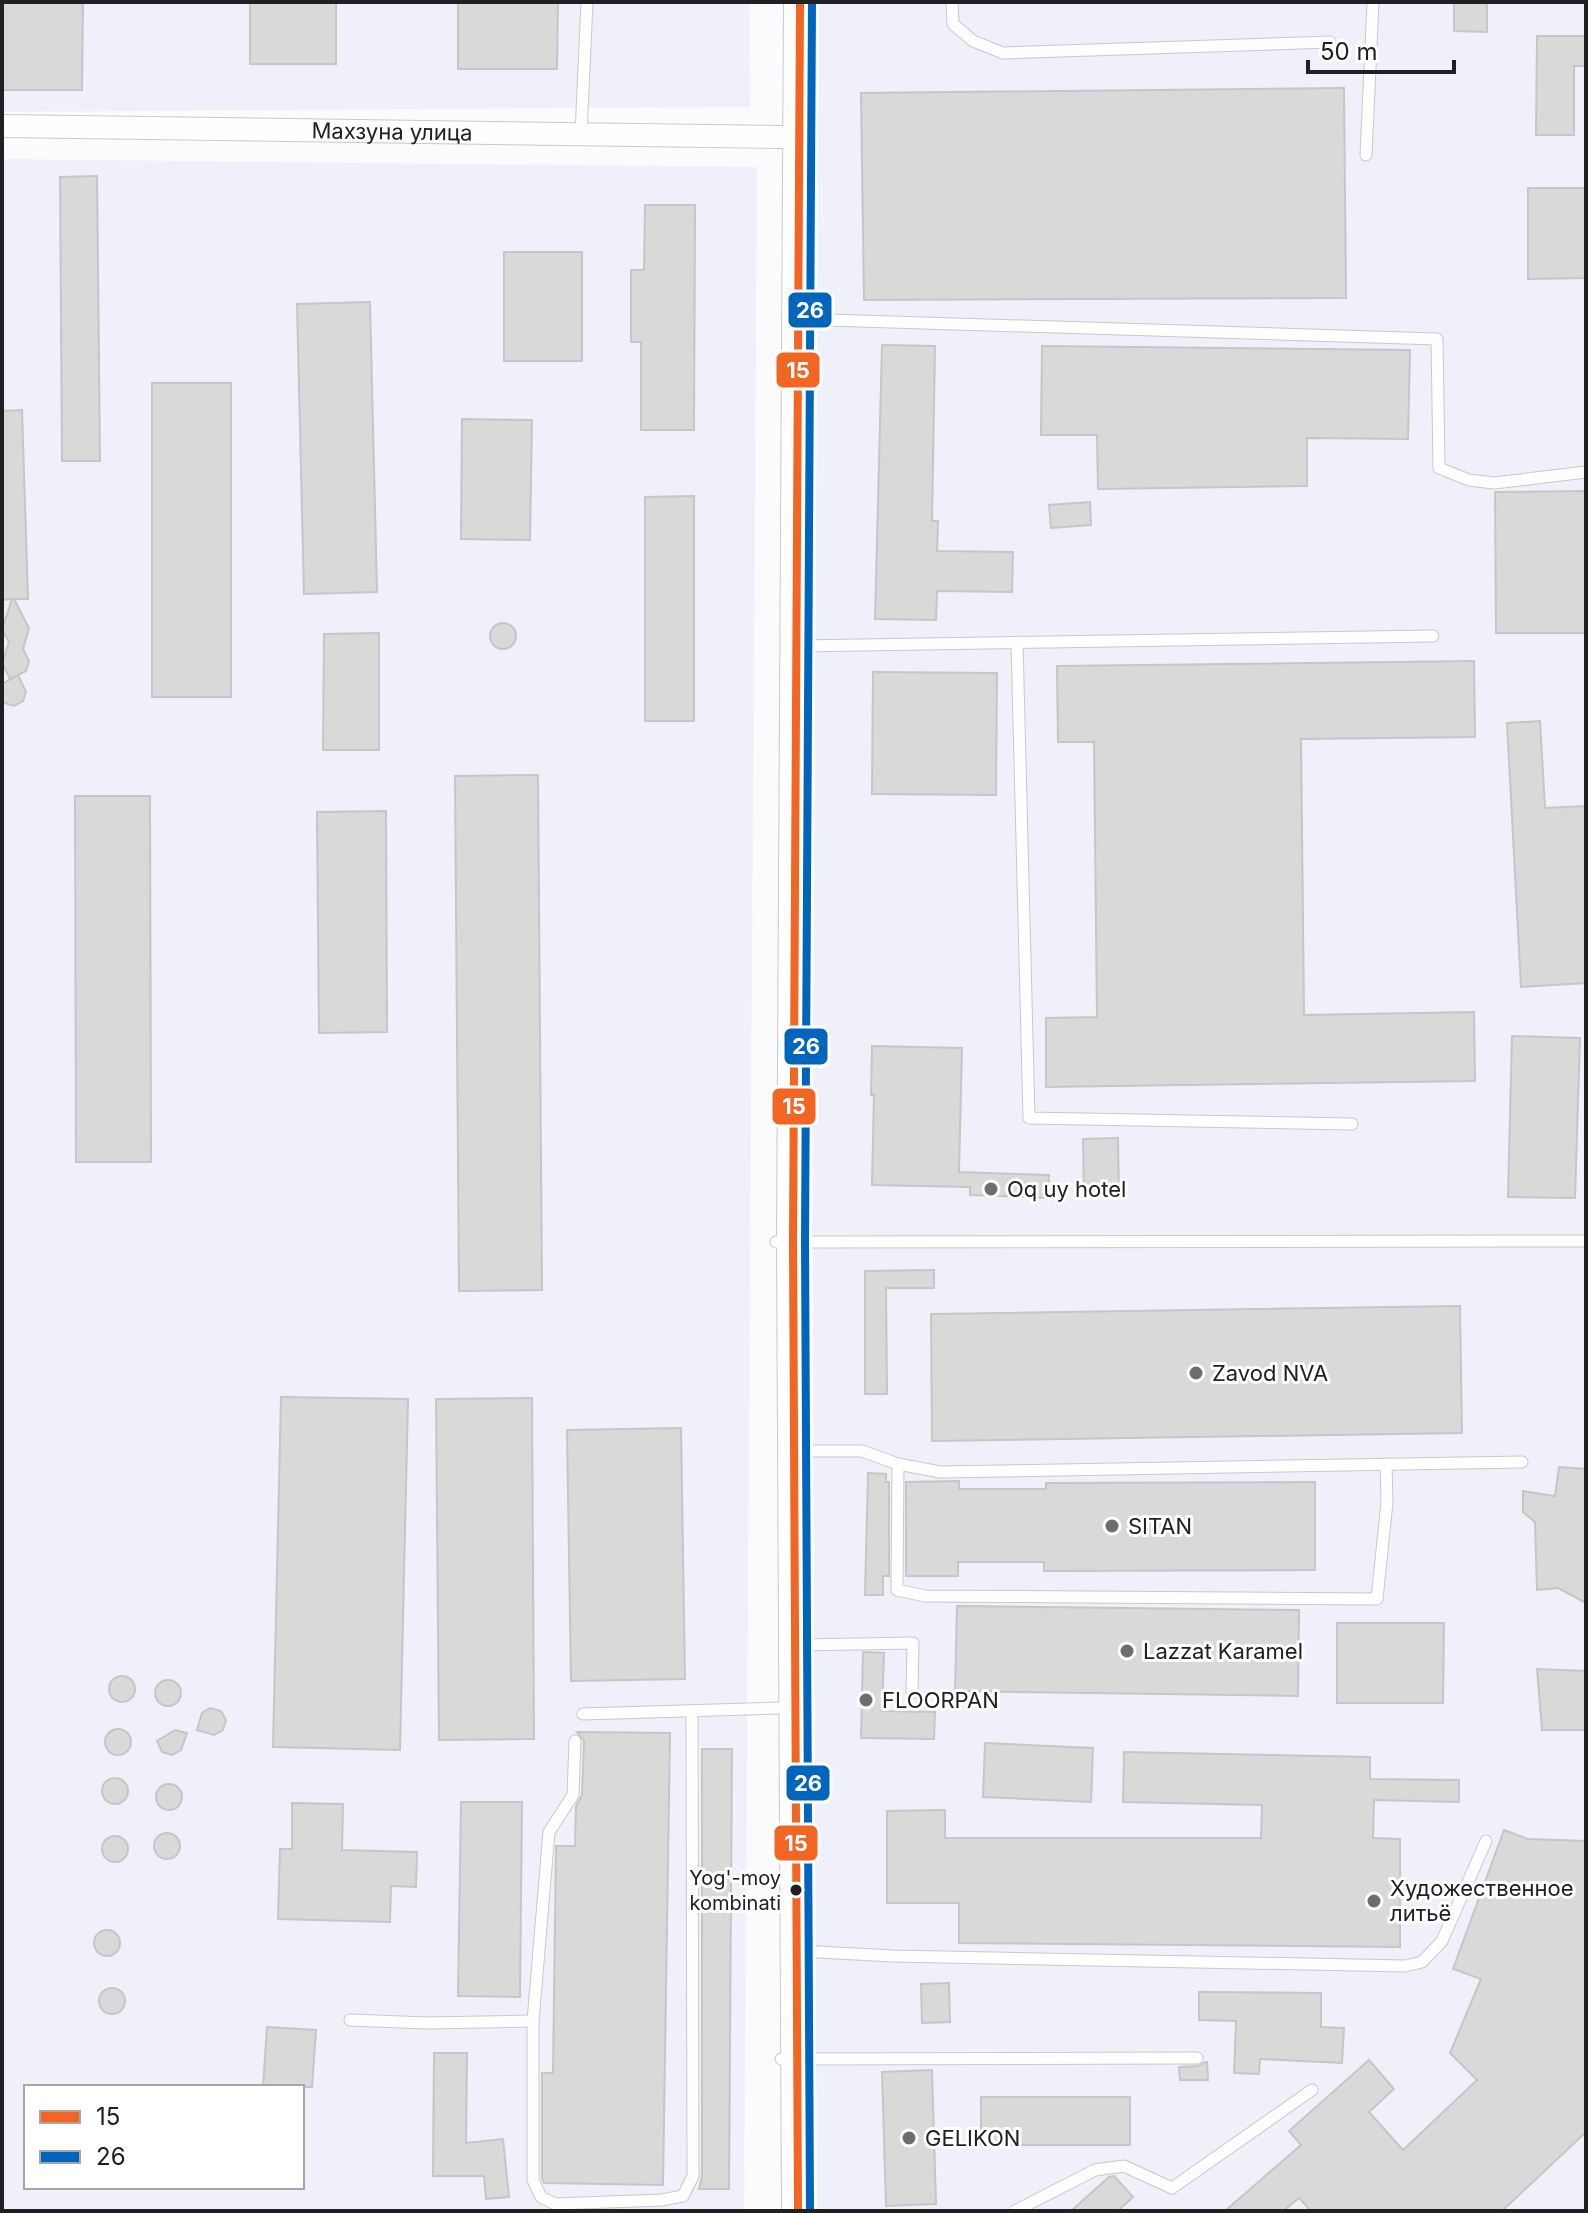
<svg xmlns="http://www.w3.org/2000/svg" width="1588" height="2213" viewBox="0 0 1588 2213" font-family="Inter,sans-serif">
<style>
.built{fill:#eff0f9;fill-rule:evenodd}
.building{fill:#dbd8d9;stroke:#c7c5c5;stroke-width:2}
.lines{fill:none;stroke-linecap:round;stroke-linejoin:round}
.service-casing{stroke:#c8c9cc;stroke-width:13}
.minor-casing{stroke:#c8c9cc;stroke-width:24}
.secondary-casing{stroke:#c8c9cc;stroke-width:34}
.service{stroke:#fefeff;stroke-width:11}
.minor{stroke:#fefeff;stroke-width:22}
.secondary{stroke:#fefeff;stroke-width:32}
.bus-1-casing{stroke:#fff;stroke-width:14}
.bus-2-casing{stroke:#fff;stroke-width:14}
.bus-1{stroke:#f26522;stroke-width:8}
.bus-2{stroke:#0065bd;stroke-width:8}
.poi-dot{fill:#6d6d70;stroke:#fff;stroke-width:3}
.bus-dot{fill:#202024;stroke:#fff;stroke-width:3}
.labels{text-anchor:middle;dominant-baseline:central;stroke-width:6;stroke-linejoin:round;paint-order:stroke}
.bus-label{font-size:20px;fill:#202024;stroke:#fff;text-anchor:end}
.street-label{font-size:22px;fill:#202024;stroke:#fff}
.poi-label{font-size:22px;fill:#202024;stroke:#fff;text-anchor:start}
.line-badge{stroke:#fff;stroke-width:3}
.badge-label{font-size:22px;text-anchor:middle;font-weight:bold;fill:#fff}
</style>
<rect width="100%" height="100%" fill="#fbfbfd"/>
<g class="built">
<path d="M2,2H749L750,107L2,112Z"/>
<path d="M808,2H1586V2211H860L816,2209Z"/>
<path d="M2,159L757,167L744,2211H2ZM26,2087H302V2187H26Z"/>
</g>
<g class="building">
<path d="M2,2H83L82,90H2Z"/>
<rect x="250" y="2" width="86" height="62"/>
<path d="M458,2H558L557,69H458Z"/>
<path d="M1454,2H1487V32L1454,31Z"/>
<path d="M1537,36H1586V66H1574V135H1536Z"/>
<path d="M1344,88L1346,298L864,300L861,93Z"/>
<path d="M97,176L100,461H62L60,177Z"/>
<path d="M1528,188H1586V278L1528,279Z"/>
<path d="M645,205H695L694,430H641V342H631V270H644Z"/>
<rect x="504" y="252" width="78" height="109"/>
<path d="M370,302L377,592L304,594L297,304Z"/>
<path d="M882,345L935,346L932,521H938L937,551L1013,552L1012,592L937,591L936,620L875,619Z"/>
<path d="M1042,346L1410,350L1408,439L1307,438V486L1098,489L1097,435H1041Z"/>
<rect x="152" y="383" width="79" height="314"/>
<path d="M22,410L28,599H14L29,628L23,649L29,661L26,671L10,679L2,663L9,642L2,630L12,599L2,600V411Z"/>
<path d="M462,419L532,420L530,540L461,539Z"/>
<path d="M1586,491V633H1496L1495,492Z"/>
<path d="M694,496V721H645V497Z"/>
<path d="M1090,502L1091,525L1051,528L1049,505Z"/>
<circle cx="503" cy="636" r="13"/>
<path d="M379,633V750H323L324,634Z"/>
<path d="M1474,661L1475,737L1301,739L1304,1015L1474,1012L1475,1081L1046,1087V1018L1097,1017L1094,742H1058L1057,666Z"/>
<path d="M873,672L997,673L996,795L872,794Z"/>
<path d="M18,675L26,692L23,701L14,706L2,702V684Z"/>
<path d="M1540,721L1545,808L1586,806V983L1521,987L1507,723Z"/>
<path d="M538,775L542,1290L459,1291L455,776Z"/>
<path d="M75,796H150L151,1162H76Z"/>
<path d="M386,811L387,1032L319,1033L317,812Z"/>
<path d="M1512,1036L1580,1038L1575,1198L1508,1197Z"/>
<path d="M872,1046L962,1048L959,1172L1049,1175L1048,1198L970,1195V1187L872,1185L874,1095H871Z"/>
<path d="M1118,1138L1119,1196L1084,1197L1083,1139Z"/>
<path d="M934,1270V1288H886L887,1394H865V1271Z"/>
<path d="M1460,1306L1462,1433L932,1441L931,1314Z"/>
<path d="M281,1397L408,1399L400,1750L273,1747Z"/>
<path d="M532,1398L534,1739L439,1740L436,1399Z"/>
<path d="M681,1428L685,1679L571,1681L567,1430Z"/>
<path d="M1559,1467L1586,1469V1603L1558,1588L1537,1590L1535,1522L1523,1512V1491L1555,1496Z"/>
<path d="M868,1473L886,1474V1482H889V1576H883V1595H865Z"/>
<path d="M959,1481V1489H1046V1483L1315,1482V1570L1044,1571V1562H958V1576H906V1482Z"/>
<path d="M957,1606L1299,1610L1298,1696L955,1691Z"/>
<path d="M1337,1623H1444L1443,1703H1337Z"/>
<path d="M863,1652L884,1653L882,1711L935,1712L934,1739L861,1738Z"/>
<path d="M1537,1669L1586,1671V1730H1542Z"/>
<circle cx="122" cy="1689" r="13"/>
<circle cx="168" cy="1693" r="13"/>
<path d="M210,1708L221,1711L226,1720L223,1730L214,1735L197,1730L202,1713Z"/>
<circle cx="118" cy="1742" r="13"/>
<path d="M175,1730L187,1733L181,1750L172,1755L162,1752L157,1741Z"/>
<path d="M577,1732L670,1733L663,2185L544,2183L542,2178V2073H553L556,1846H575L576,1806L582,1795L584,1741Z"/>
<path d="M985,1743L1093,1748L1091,1802L983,1797Z"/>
<path d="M702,1749H732L729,2189H699L702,2176Z"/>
<path d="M1124,1752L1370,1757V1779L1459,1780V1802L1374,1800L1373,1838L1400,1839V1947L959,1943V1903H887V1811L945,1810V1838H1261L1262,1805L1123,1802Z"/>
<circle cx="115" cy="1791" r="13"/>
<circle cx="169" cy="1797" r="13"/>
<path d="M461,1802H522L520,1997L458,1996Z"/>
<path d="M292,1803L343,1804L342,1850L417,1852L416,1887L391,1886L390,1922L278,1919L280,1849H292Z"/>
<path d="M1504,1830L1528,1839L1586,1841V2132L1502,2211H1311L1299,2198L1283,2211H1225L1301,2145L1289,2131L1369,2060L1394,2089L1369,2112L1403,2150L1477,2080L1450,2053L1481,1979L1453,1969Z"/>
<circle cx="167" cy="1846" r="13"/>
<circle cx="115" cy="1849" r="13"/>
<circle cx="107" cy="1943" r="13"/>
<path d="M949,1983L950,2022L922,2023L921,1984Z"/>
<circle cx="112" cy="2001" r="13"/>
<path d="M1199,1992L1321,1993V2027L1344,2028L1342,2063L1260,2059L1259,2074L1234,2073L1236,2021L1199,2020Z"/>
<path d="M267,2027L316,2030L312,2087H263Z"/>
<path d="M434,2053H467L466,2143L503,2139L509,2197L486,2199L484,2176H433Z"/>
<path d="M1205,2062H1207L1208,2080H1180L1179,2067L1198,2066Z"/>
<path d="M932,2070L936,2204L886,2206L882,2072Z"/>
<rect x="981" y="2097" width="149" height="48"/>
<path d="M1114,2176L1133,2197L1118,2211H1071L1109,2177Z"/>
</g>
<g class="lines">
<defs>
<g id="service">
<path d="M952,2L953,24L973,41L1003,53L1330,42"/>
<path d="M581,134L587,2"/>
<path d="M1366,155L1373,2"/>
<path d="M800,322L828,320L1437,339L1439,468L1469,480L1494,483L1586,472"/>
<path d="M1017,642L1029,1118L1352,1124"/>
<path d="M798,646L1433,636"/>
<path d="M776,1242L1586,1241"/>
<path d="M796,1451H862L898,1464L940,1472L1522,1462"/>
<path d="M898,1464L897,1590L925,1596L1377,1599L1387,1502L1386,1464"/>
<path d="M799,1645L913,1643L912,1693"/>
<path d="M583,1714L779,1708"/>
<path d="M575,1741L573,1795L549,1832L533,2021V2180L541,2197L555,2204L662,2200L683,2196L693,2176L692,1711"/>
<path d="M799,1951L893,1956L1405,1966L1422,1962L1442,1941L1486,1841"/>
<path d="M350,2020L427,2023L533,2021"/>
<path d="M781,2059L1197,2058"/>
<path d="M1015,2211L1095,2170L1124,2166L1172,2188L1312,2090"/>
</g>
<g id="minor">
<path id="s1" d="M2,126L782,137"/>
</g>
<path id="secondary" d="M798,2211L793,1242L800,2"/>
</defs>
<use href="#service" class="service-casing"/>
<use href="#minor" class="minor-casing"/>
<use href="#secondary" class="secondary-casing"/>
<use href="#service" class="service"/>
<use href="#minor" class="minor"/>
<use href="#secondary" class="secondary"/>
<defs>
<path id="bus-1" d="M798,2211L793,1242L800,2"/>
<path id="bus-2" d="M810,2211L805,1242L812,2"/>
</defs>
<use href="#bus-1" class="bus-1-casing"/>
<use href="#bus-2" class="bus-2-casing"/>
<use href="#bus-1" class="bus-1"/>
<use href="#bus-2" class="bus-2"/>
</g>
<g class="poi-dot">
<circle cx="991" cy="1189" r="8"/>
<circle cx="1196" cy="1373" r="8"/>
<circle cx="1112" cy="1526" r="8"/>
<circle cx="1127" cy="1651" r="8"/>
<circle cx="866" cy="1700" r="8"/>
<circle cx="1374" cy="1901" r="8"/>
<circle cx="909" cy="2138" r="8"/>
</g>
<circle class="bus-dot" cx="796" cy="1890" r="7"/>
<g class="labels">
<g class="bus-label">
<text x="781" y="1878">Yog'-moy<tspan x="781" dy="25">kombinati</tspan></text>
</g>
<g class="street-label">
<text stroke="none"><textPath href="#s1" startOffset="390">Махзуна улица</textPath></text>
</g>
<g class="poi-label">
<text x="1007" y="1189">Oq uy hotel</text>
<text x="1212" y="1373">Zavod NVA</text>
<text x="1128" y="1526">SITAN</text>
<text x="1143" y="1651">Lazzat Karamel</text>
<text x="882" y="1700">FLOORPAN</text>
<text x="1390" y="1888">Художественное<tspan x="1390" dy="25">литьё</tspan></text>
<text x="925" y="2138">GELIKON</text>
</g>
</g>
<g class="line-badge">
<rect x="787" y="291" width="46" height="38" rx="8" fill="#0065bd"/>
<rect x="775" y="351" width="46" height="38" rx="8" fill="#f26522"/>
<rect x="783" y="1027" width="46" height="39" rx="8" fill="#0065bd"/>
<rect x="771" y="1087" width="46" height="39" rx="8" fill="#f26522"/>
<rect x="785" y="1764" width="46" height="38" rx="8" fill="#0065bd"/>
<rect x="773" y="1824" width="46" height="38" rx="8" fill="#f26522"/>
</g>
<g class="badge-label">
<text x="810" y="318">26</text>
<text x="798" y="378">15</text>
<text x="806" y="1054">26</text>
<text x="794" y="1114">15</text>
<text x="808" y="1791">26</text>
<text x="796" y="1851">15</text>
</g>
<rect width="1588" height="2213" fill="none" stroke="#202024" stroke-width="8"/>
<rect x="24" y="2085" width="280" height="104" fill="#ffffff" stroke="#a6a6a7" stroke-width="2"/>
<rect x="40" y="2111" width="40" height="12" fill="#f26522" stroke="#a6a6a7" stroke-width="2"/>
<text x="96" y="2125" font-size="24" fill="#202024">15</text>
<rect x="40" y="2151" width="40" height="12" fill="#0065bd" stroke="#a6a6a7" stroke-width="2"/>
<text x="96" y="2165" font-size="24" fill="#202024">26</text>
<path d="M1308 60v12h146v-12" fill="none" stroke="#202024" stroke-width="4"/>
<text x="1320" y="60" font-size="24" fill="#202024" stroke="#ffffff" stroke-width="6" paint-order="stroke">50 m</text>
</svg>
